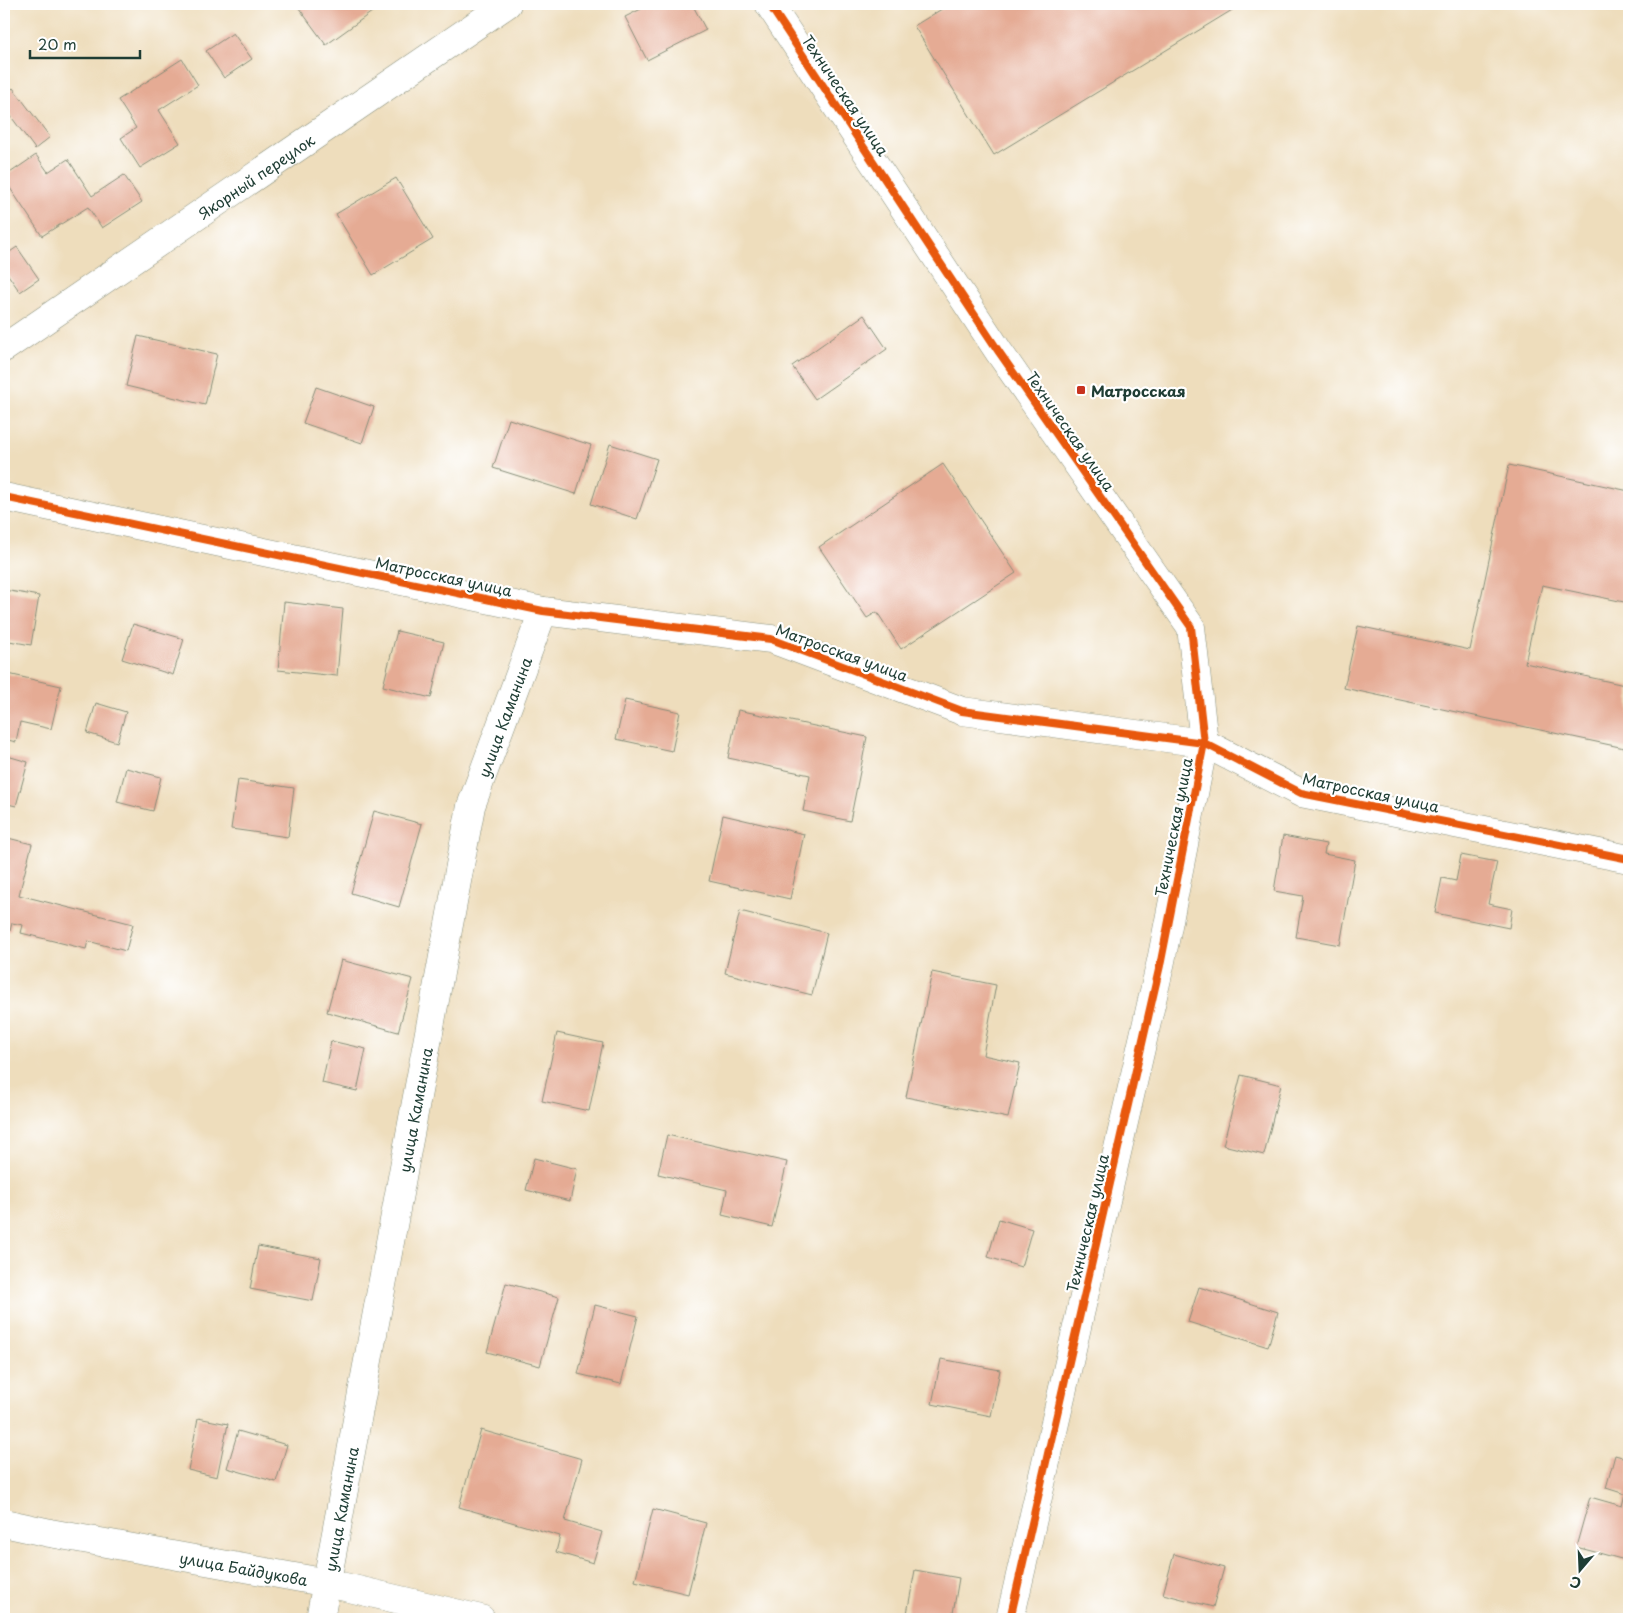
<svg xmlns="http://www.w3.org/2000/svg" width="1633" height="1623" viewBox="0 0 1633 1623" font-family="'Playpen Sans',sans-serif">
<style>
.building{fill:#e5ab94}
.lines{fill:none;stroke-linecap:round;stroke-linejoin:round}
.minor-casing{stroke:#868d78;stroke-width:29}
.minor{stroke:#fff;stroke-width:28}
.cycleway-casing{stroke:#fff;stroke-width:11}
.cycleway{stroke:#e8590c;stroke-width:8}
.poi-dot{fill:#c8321e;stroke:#fff;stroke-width:2}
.labels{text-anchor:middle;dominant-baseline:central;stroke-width:4.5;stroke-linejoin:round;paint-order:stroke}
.street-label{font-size:15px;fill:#1f3d34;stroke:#fff}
.poi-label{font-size:15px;font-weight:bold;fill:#1f3d34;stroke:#fff;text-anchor:start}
</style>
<rect width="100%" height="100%" fill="#fff"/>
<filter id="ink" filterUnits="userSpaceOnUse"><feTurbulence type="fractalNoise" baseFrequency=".02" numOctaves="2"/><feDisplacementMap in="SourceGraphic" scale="10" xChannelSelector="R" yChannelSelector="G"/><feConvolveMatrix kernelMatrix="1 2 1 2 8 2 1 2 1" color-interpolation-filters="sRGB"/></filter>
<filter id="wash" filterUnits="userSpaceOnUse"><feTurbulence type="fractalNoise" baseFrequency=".0096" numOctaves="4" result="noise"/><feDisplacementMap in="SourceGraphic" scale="20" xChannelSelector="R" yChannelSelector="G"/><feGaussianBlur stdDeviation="1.12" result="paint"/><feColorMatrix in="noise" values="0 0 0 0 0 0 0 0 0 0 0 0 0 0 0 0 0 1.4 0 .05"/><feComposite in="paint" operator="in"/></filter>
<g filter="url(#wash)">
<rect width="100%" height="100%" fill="#eeddbc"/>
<g id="blocks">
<g class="building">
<path d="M296,4H383L326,45Z"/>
<path d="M651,4H692L706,30L647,60L625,17Z"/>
<path d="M950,4H1242L994,155L914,26Z"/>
<path d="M233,33L252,59L224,78L206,51Z"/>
<path d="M182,59L198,85L159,110L180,143L140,168L121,138L136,128L118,100Z"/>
<path d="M13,88L50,137L35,149L4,107V95Z"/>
<path d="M36,155L48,172L68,159L92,196L124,175L142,202L102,228L88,207L42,236L4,179V177Z"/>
<path d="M396,178L433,239L373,275L336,214Z"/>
<path d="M17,247L39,279L20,292L4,269V256Z"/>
<path d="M864,315L887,349L815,399L792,366Z"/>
<path d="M138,336L217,354L205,405L126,386Z"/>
<path d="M316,387L374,407L362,443L303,423Z"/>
<path d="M509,419L591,445L576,494L493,468Z"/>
<path d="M610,444L657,459L637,519L591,504Z"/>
<path d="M943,464L1016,573L901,649L877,612L867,618L819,547Z"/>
<path d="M1509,465L1629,491V603L1542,585L1525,663L1629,686V749L1344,688L1358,626L1470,650Z"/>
<path d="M4,590L39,596L31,645L4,640Z"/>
<path d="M284,602L343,609L337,676L278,670Z"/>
<path d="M133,624L184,639L173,675L122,659Z"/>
<path d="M397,631L444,642L431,698L383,686Z"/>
<path d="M4,673L61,686L51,729L20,722L16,742L4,739Z"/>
<path d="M625,700L680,712L672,751L616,739Z"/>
<path d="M96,703L126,712L117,742L87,733Z"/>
<path d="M738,710L867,737L850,821L803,811L810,775L728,758Z"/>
<path d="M4,755L28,762L16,806L4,803Z"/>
<path d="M126,768L161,777L153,811L117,802Z"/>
<path d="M238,780L294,788L288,837L231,829Z"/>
<path d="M374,811L422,824L399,907L351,893Z"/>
<path d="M723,815L804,834L790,899L709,881Z"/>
<path d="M1283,836L1326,844L1324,854L1355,860L1340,945L1296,937L1303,896L1274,891Z"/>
<path d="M4,837L32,844L19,895L133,924L126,951L88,941L86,949L21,933L23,925L12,923L10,931L4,930Z"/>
<path d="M1461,855L1497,862L1488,904L1512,909L1509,928L1435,913L1442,878L1456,881Z"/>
<path d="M740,911L827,933L812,995L725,973Z"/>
<path d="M341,960L413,979L398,1032L327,1012Z"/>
<path d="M932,972L996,985L983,1055L1020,1063L1008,1118L906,1097Z"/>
<path d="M557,1033L603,1043L589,1111L542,1101Z"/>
<path d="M331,1041L366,1049L357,1091L322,1083Z"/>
<path d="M1241,1075L1281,1085L1264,1155L1223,1145Z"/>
<path d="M667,1135L787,1162L772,1227L722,1215L727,1190L658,1174Z"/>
<path d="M534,1158L577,1169L570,1201L526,1190Z"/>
<path d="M999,1219L1032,1229L1021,1267L988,1257Z"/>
<path d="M258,1246L321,1258L313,1301L250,1289Z"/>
<path d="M506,1283L559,1297L540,1366L487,1352Z"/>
<path d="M1199,1287L1278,1312L1268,1347L1188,1322Z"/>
<path d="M595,1305L638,1316L621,1384L578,1374Z"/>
<path d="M1629,1329V1347L1624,1345Z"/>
<path d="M941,1359L1000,1370L991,1416L932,1404Z"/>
<path d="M198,1418L228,1424L217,1477L188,1470Z"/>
<path d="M481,1430L582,1459L565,1521L602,1532L593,1563L556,1552L560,1536L459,1507Z"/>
<path d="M238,1431L287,1445L276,1482L227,1468Z"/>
<path d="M1615,1455L1629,1459V1561L1576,1547L1590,1497L1622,1506L1625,1494L1606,1488Z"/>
<path d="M653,1509L706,1523L688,1594L635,1581Z"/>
<path d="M1174,1554L1224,1568L1213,1607L1163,1594Z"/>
<path d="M915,1570L959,1578L952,1619H906Z"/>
</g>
</g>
</g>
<g filter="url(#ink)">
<use href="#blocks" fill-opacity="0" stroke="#868d78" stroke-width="1"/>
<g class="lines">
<defs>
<g id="minor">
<path d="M769,4L999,352L1191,627L1204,743L1161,961L1010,1619"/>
<path id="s1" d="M4,348L507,4"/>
<path d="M4,497L543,611L771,639L962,711L1204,743L1301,793L1629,859"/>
<path id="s2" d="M4,1523L50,1533L328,1583L481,1619"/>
<path id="s3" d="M320,1619L471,806L543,611"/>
</g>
</defs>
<use href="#minor" class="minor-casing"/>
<use href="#minor" class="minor"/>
<defs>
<g id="cycleway">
<path d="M769,4L999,352L1191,627L1204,743L1161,961L1010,1619"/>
<path d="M4,497L543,611L771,639L962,711L1204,743L1301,793L1629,859"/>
</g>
</defs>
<use href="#cycleway" class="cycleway-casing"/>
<use href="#cycleway" class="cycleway"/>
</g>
</g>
<rect class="poi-dot" x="1076" y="385" width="10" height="10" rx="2.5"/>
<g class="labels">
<g class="street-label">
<text transform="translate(846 95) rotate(56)">Техническая улица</text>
<text stroke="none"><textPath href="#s1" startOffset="305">Якорный переулок</textPath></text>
<text transform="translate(1071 431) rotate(55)">Техническая улица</text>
<text transform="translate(444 576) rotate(12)">Матросская улица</text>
<text transform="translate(842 652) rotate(20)">Матросская улица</text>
<text stroke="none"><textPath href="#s3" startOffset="922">улица Каманина</textPath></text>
<text transform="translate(1371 792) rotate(12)">Матросская улица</text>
<text transform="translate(1173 827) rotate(-79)">Техническая улица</text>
<text stroke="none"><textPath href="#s3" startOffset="518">улица Каманина</textPath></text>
<text transform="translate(1087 1223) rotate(-77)">Техническая улица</text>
<text stroke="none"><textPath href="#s3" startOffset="112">улица Каманина</textPath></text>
<text stroke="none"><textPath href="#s2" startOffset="244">улица Байдукова</textPath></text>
</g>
<g class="poi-label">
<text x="1091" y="390">Матросская</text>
</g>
</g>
<rect width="1633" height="1623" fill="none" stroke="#fff" stroke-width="20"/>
<g transform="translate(1580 1570) rotate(199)" stroke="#ffffff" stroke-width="4" paint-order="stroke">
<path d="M0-4L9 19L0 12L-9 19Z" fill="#1f3d34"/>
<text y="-8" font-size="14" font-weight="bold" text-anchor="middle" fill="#1f3d34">С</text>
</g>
<path d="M30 50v8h110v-8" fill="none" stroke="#1f3d34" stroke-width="2.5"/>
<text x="38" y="50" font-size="15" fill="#1f3d34" stroke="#ffffff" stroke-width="4" paint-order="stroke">20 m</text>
</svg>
